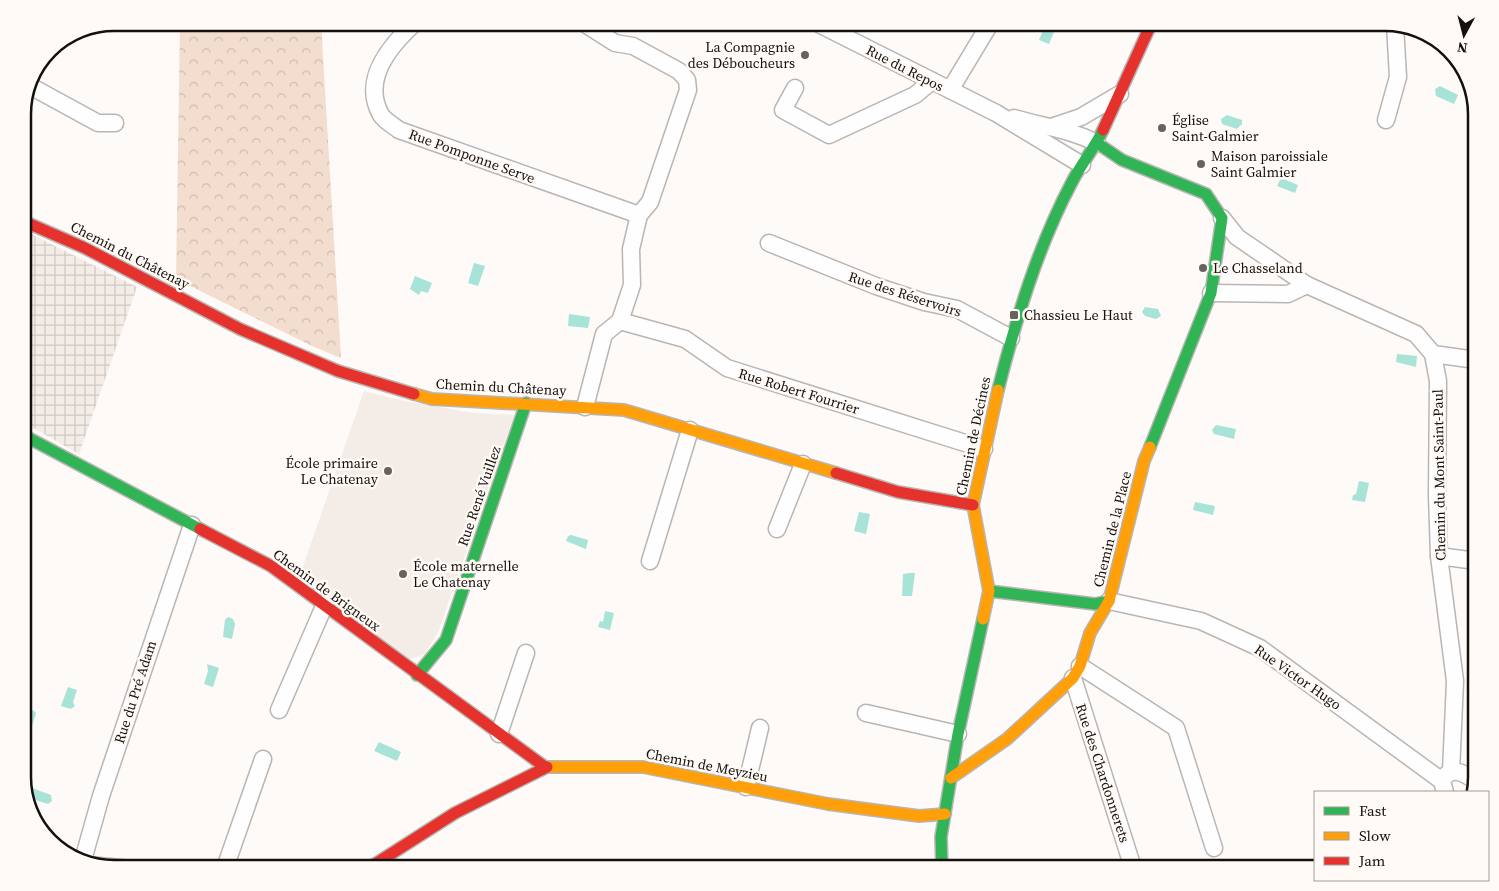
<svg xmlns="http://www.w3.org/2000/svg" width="1499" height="891" viewBox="0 0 1499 891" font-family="'Source Serif 4',serif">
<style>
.built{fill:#f3ece7}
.industrial{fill:url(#industrial-grid)}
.forest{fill:url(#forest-crowns)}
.water{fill:#a8e3d8}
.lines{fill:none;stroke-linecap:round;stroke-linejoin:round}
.street-casing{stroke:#b9b5b3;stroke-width:19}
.fast-casing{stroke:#b9b5b3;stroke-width:14}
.slow-casing{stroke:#b9b5b3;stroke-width:14}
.jam-casing{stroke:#b9b5b3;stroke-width:14}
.street{stroke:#fffefe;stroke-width:16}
.fast{stroke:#30b455;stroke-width:11}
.slow{stroke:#ff9f0a;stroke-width:11}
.jam{stroke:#e5322d;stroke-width:11}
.poi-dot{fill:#66625f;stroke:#fffaf6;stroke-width:2}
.labels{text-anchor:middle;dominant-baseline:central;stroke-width:5;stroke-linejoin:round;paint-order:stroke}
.poi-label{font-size:14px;fill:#14100d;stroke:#fffaf6;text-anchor:start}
.street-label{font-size:14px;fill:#14100d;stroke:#fffaf6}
.rim{fill:none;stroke:#14100d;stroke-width:2.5}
</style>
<defs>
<pattern id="industrial-grid" width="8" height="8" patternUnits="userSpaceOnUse" patternTransform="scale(1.25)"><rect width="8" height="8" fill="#f3ece7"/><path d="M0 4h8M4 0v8" fill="none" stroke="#cfc9c5"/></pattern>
<pattern id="forest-crowns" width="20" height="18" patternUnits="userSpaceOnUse" patternTransform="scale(1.25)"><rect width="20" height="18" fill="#f3ddce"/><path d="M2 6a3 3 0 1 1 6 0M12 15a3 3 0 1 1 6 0" fill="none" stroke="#cfbdb0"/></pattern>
</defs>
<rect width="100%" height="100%" fill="#fdfaf8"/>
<path class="built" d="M364,391L399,400L473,413L514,415L439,630L425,654L408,660L300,575Z"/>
<path class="industrial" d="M23,230L137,287L79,454L23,422Z"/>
<path class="forest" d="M180,23H321L341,358L312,346L176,279Z"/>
<g class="water">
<path d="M1046,23L1057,25L1049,44L1039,40Z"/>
<path d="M1440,86L1458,95L1454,104L1436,96L1435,89Z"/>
<path d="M1227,115L1242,120V124L1237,129L1222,124L1221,119Z"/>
<path d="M1281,178L1298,185L1295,193L1277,186Z"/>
<path d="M474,263L485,266L478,286L468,283Z"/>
<path d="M415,276L432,283L428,293L421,291L419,295L410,289Z"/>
<path d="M1145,307L1158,309L1161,316L1156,319L1145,316L1142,312Z"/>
<path d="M569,314L590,317L588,328L568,326Z"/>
<path d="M1397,354L1417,356L1416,367L1396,362Z"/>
<path d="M1216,425L1236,429L1234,439L1214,434L1212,430Z"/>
<path d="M1359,481L1369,483L1365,502L1352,500L1353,495L1356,494Z"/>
<path d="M1195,502L1215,506L1213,515L1193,510Z"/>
<path d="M859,512L870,514L866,534L854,531Z"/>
<path d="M571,535L588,540L586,549L566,541L568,536Z"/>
<path d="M909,573H915L912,596H902L903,574Z"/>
<path d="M605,611L614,613L610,630L598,627L600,621L603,622Z"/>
<path d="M228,617L233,619L235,624L232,639L223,637L225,620Z"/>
<path d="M207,664L219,668L213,687L204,684L208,671Z"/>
<path d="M68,687L77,690L73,702L75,706L71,709L61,706Z"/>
<path d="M27,710H33L36,713L30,732L23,729Z"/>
<path d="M379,742L401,752L397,761L374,751Z"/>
<path d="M32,788L51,795L52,801L48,804L29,798Z"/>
</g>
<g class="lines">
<defs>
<g id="street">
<path d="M416,22C390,45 361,80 381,115C385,121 394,126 399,130L639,215"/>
<path d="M582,22L615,43L633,46L679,71L687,80L688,90L650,202L639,215L631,249L632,285L620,321L604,334L585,407"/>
<path d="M815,22L996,113L1082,165"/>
<path d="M32,87L98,123H115"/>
<path d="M795,88L783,110L829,135L915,95L932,81"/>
<path d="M950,90L991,22"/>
<path d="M1014,118C1044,127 1069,129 1097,143"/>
<path d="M1386,120L1398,77L1395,25"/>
<path d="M1054,126L1081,117L1120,94"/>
<path d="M1222,218L1237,237L1307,285L1416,334L1433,354L1438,381L1437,495L1439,556L1455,681L1451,772"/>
<path d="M769,243L876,286L924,302L957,309L1011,338"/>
<path d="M1211,293L1288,294L1307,285"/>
<path d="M620,321L685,339L727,368L984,449"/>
<path d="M1433,354L1476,360"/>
<path d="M777,529L803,464"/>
<path d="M1439,556L1476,561"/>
<path d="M650,561L690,430"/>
<path d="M1109,601L1201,621L1260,648L1442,781"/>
<path d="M1080,666L1176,728L1214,848"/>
<path d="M1073,678L1133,868"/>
<path d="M279,710L325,604"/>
<path d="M866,713L958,734"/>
<path d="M499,734L526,653"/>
<path d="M746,787L760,728"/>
<path d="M1445,792L1442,781C1450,765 1465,773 1475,781"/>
<path d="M83,860L101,796L192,525"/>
<path d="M225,868L263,759"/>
</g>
<g id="fast">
<path d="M1097,143L1122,160L1206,194L1222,218L1211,293L1150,447"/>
<path d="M998,390C1016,319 1038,246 1072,182C1081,164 1094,149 1103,130"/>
<path d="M23,435L200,529"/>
<path d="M989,591L1095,604L1109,601"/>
<path d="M417,675L446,640L526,403"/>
<path d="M94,863L148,868"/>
<path d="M942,868L941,837L958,734L983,619"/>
</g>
<g id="slow">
<path d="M414,394L432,399L624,410L836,473"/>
<path d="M983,619L989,591L973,505L998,390"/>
<path d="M547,767H643L828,804L919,816L945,814"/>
<path d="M951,778L1007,739L1073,678L1080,666L1090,633L1109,601L1144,461L1150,447"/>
</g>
<g id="jam">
<path d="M1103,130L1152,22"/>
<path d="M23,221L85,248L240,329L338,371L414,394"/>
<path d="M836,473L898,492L973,505"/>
<path d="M200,529L271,566L545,767"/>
<path d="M369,868L455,813L547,767"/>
</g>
</defs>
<use href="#street" class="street-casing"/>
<use href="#fast" class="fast-casing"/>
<use href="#slow" class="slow-casing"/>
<use href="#jam" class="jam-casing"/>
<use href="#street" class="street"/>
<use href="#fast" class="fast"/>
<use href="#slow" class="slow"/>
<use href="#jam" class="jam"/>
</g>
<g class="poi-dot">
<circle cx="805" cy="55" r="5"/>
<circle cx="1162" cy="128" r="5"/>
<circle cx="1201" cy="164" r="5"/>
<circle cx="1203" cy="268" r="5"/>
<rect x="1009" y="310" width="10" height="10" rx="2.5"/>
<circle cx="388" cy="471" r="5"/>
<circle cx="403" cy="574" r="5"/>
</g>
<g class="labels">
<g class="poi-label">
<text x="795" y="47" text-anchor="end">La Compagnie<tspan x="795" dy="16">des Déboucheurs</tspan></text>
<text x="1172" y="120">Église<tspan x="1172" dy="16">Saint-Galmier</tspan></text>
<text x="1211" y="156">Maison paroissiale<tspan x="1211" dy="16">Saint Galmier</tspan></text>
<text x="1213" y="268">Le Chasseland</text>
<text x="1024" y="315">Chassieu Le Haut</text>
<text x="378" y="463" text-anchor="end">École primaire<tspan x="378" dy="16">Le Chatenay</tspan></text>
<text x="413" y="566">École maternelle<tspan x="413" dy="16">Le Chatenay</tspan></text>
</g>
<g class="street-label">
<text transform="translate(905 68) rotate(27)">Rue du Repos</text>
<text transform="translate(472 156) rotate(20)">Rue Pomponne Serve</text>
<text transform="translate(130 255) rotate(27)">Chemin du Châtenay</text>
<text transform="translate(905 294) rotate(18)">Rue des Réservoirs</text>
<text transform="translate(501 387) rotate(3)">Chemin du Châtenay</text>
<text transform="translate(799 391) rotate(17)">Rue Robert Fourrier</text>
<text transform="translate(973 436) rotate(-78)">Chemin de Décines</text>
<text transform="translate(1439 475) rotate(-91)">Chemin du Mont Saint-Paul</text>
<text transform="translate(479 496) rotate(-71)">Rue René Vuillez</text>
<text transform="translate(1112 529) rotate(-76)">Chemin de la Place</text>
<text transform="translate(327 590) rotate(36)">Chemin de Brigneux</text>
<text transform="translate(1298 677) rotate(35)">Rue Victor Hugo</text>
<text transform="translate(135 692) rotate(-72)">Rue du Pré Adam</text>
<text transform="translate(707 765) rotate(11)">Chemin de Meyzieu</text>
<text transform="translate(1103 773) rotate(72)">Rue des Chardonnerets</text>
</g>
</g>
<path d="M0 0H1499V891H0ZM114 31H1385A83 83 0 0 1 1468 114V777A83 83 0 0 1 1385 860H114A83 83 0 0 1 31 777V114A83 83 0 0 1 114 31Z" fill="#fffaf6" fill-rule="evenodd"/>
<path class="rim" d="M114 31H1385A83 83 0 0 1 1468 114V777A83 83 0 0 1 1385 860H114A83 83 0 0 1 31 777V114A83 83 0 0 1 114 31Z"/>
<rect x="1314" y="791" width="175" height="90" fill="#fffaf6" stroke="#a19c99"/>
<rect x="1324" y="807" width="25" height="8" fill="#30b455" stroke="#a19c99"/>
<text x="1359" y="816" font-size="15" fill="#14100d">Fast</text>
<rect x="1324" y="832" width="25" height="8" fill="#ff9f0a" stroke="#a19c99"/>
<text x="1359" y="841" font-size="15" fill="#14100d">Slow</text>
<rect x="1324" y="857" width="25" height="8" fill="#e5322d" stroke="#a19c99"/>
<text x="1359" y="866" font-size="15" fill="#14100d">Jam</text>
<g transform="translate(1464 35) rotate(187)" stroke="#fffaf6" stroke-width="4" paint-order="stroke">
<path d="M0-4L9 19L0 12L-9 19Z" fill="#14100d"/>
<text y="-8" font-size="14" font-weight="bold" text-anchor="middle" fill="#14100d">N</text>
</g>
</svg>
